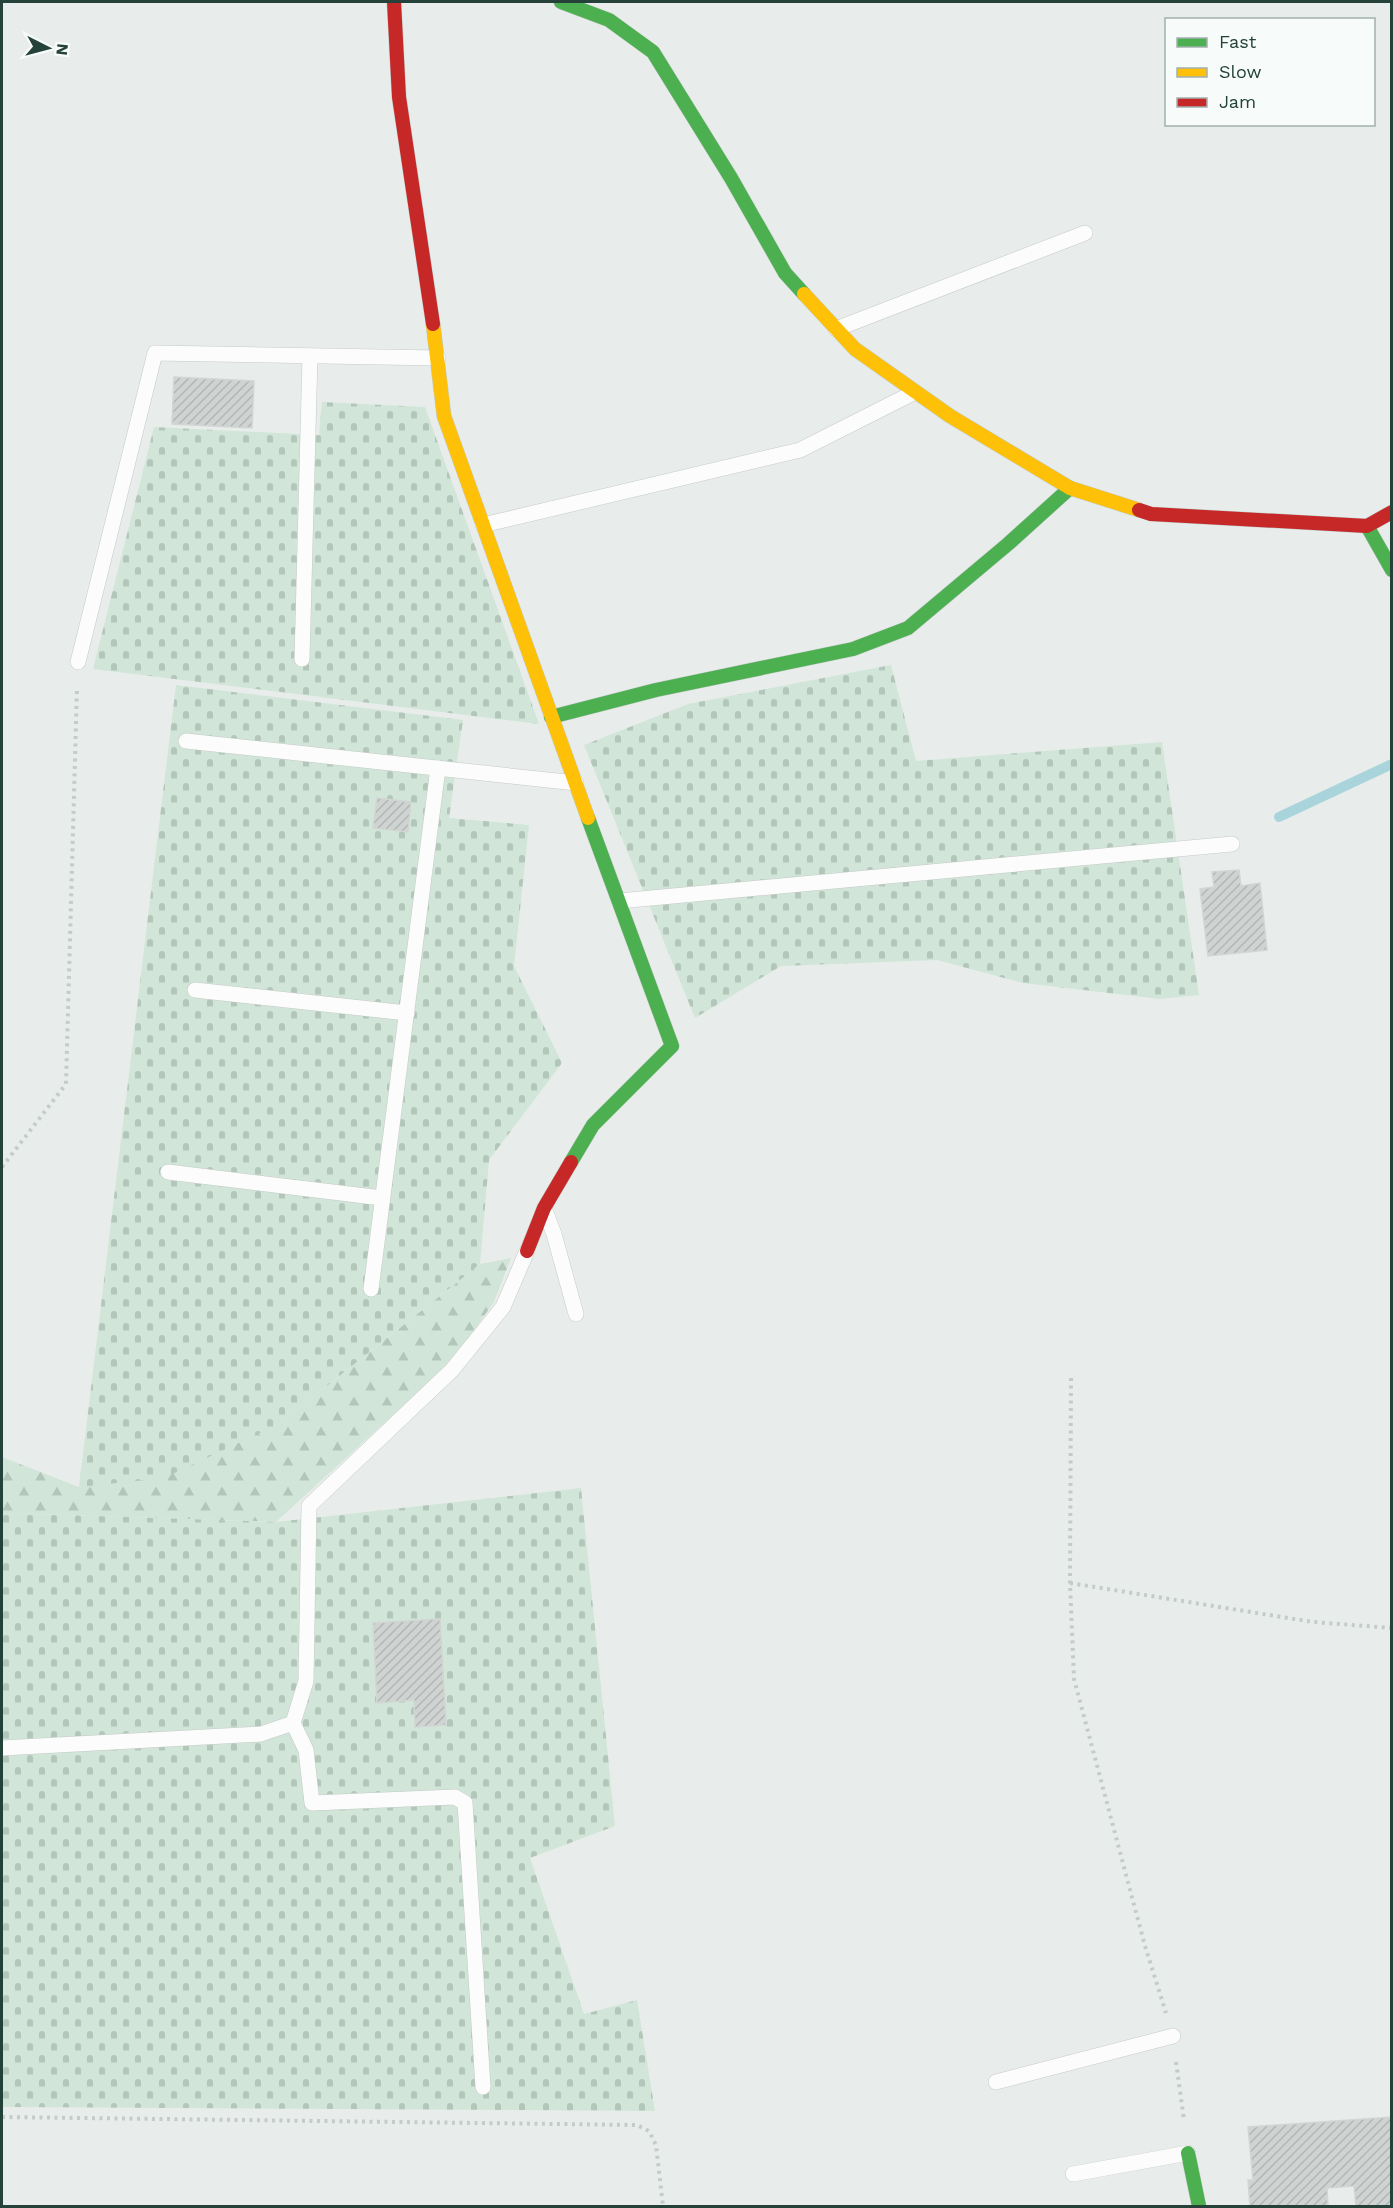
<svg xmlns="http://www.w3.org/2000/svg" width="1393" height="2208" viewBox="0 0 1393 2208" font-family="'Work Sans',sans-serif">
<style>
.forest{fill:url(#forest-firs)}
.cemetery{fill:url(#cemetery-stones)}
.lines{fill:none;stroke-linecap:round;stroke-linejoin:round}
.stream{stroke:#a9d4db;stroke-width:10}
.building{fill:url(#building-hatch);stroke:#d1d6d4;stroke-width:1.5}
.lane-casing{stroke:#c5cac8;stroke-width:16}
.fast-casing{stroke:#c3cbc8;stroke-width:15}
.slow-casing{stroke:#c3cbc8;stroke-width:15}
.jam-casing{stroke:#c3cbc8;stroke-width:15}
.path{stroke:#c3ccca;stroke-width:4;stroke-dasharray:3 4.5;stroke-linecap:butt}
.lane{stroke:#fcfcfc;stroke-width:15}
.fast{stroke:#4caf50;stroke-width:14}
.slow{stroke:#ffc107;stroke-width:14}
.jam{stroke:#c62828;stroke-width:14}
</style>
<defs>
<pattern id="forest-firs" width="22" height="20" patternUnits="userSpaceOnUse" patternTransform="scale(1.5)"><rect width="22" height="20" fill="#d1e6d8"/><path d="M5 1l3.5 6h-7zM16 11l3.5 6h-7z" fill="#b3c6ba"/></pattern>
<pattern id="cemetery-stones" width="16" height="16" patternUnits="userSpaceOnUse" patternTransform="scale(1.5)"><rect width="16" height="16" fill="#d1e6d8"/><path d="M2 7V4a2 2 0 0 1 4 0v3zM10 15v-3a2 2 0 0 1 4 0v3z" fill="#b3c6ba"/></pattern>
<pattern id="building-hatch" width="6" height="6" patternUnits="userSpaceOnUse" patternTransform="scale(1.5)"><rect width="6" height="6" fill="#cfd4d2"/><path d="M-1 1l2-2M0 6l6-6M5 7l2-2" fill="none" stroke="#b2b7b5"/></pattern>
</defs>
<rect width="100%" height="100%" fill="#e8edeb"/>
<path class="forest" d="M511,1258L494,1302L453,1360L276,1522L2,1513V1457L79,1487L279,1424L480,1264Z"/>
<g class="cemetery">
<path d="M322,402L425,407L539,724L93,669L154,427L319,435Z"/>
<path d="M891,665L916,761L1162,742L1199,995L1160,999L1023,983L937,960L781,966L695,1018L584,745L688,704Z"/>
<path d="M176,685L463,720L449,818L529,825L514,966L562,1063L489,1160L480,1264L279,1424L164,1478L79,1487Z"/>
<path d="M581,1488L615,1826L530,1858L584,2014L637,2000L655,2111L2,2107V1513L276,1522Z"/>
</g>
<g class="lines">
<path class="stream" d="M1279,817L1392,764"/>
</g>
<g class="building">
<path d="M174,377L254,381L252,428L172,424Z"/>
<path d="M377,798L411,802L408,832L373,828Z"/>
<path d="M1239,870L1241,886L1260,883L1267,950L1208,956L1200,889L1214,887L1212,872Z"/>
<path d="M440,1619L446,1725L415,1727L414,1700L377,1703L373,1623Z"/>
<path d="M1392,2117V2206H1356L1354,2186L1327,2188L1328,2206H1250L1248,2180H1253L1248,2127Z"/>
</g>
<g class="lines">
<defs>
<g id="lane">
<path d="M836,329L1085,233"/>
<path d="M483,525L800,450L915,392"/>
<path d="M302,659L310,356"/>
<path d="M78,662L155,353L438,358"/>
<path d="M186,741L576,783"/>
<path d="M619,901L1232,844"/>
<path d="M195,990L407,1013"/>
<path d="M168,1172L382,1198"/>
<path d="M546,1213L554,1234L576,1314"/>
<path d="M371,1289L438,768"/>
<path d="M293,1723L306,1750L312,1803L455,1797L465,1803L483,2087"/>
<path d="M2,1748L261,1734L293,1723L306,1681L309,1506L452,1370L503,1307L527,1251"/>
<path d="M996,2082L1173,2036"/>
<path d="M1073,2174L1188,2153"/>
</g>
<g id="fast">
<path d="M561,2L609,20L653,52L731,178L785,273L804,294"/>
<path d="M1367,526L1392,570"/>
<path d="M551,717L656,690L853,649L908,628L1008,544L1070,488"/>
<path d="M571,1162L593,1125L672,1046L588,818"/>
<path d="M1188,2153L1199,2206"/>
</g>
<g id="slow">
<path d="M804,294L855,349L950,416L1070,488L1139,510"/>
<path d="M433,324L444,416L588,818"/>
</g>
<g id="jam">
<path d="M394,2L399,97L433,324"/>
<path d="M1139,510L1151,514L1367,526L1392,512"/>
<path d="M527,1251L544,1208L571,1162"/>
</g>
</defs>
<use href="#lane" class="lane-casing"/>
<use href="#fast" class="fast-casing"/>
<use href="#slow" class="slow-casing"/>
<use href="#jam" class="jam-casing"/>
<g class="path">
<path d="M2,1167L66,1084L77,687"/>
<path d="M1071,1378L1070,1583L1074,1679L1145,1946L1166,2013"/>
<path d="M1070,1583L1313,1622L1392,1628"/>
<path d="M1176,2062L1184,2120"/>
<path d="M2,2117L637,2125L649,2131L656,2145L663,2206"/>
</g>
<use href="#lane" class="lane"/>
<use href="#fast" class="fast"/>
<use href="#slow" class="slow"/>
<use href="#jam" class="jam"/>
</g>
<rect width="1393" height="2208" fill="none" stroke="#24423a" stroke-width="6"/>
<rect x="1165" y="18" width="210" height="108" fill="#f7fbf9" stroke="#a3b1ad" stroke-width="1.5"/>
<rect x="1177" y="38" width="30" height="9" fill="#4caf50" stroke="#a3b1ad" stroke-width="1.5"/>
<text x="1219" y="48" font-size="18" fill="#24423a">Fast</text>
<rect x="1177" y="68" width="30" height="9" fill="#ffc107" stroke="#a3b1ad" stroke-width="1.5"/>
<text x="1219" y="78" font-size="18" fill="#24423a">Slow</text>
<rect x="1177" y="98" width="30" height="9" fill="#c62828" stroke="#a3b1ad" stroke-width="1.5"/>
<text x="1219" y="108" font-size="18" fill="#24423a">Jam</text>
<g transform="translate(48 48) rotate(96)" stroke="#f7fbf9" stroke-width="4.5" paint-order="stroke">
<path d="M0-4.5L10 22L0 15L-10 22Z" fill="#24423a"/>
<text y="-9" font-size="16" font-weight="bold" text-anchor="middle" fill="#24423a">N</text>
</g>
</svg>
